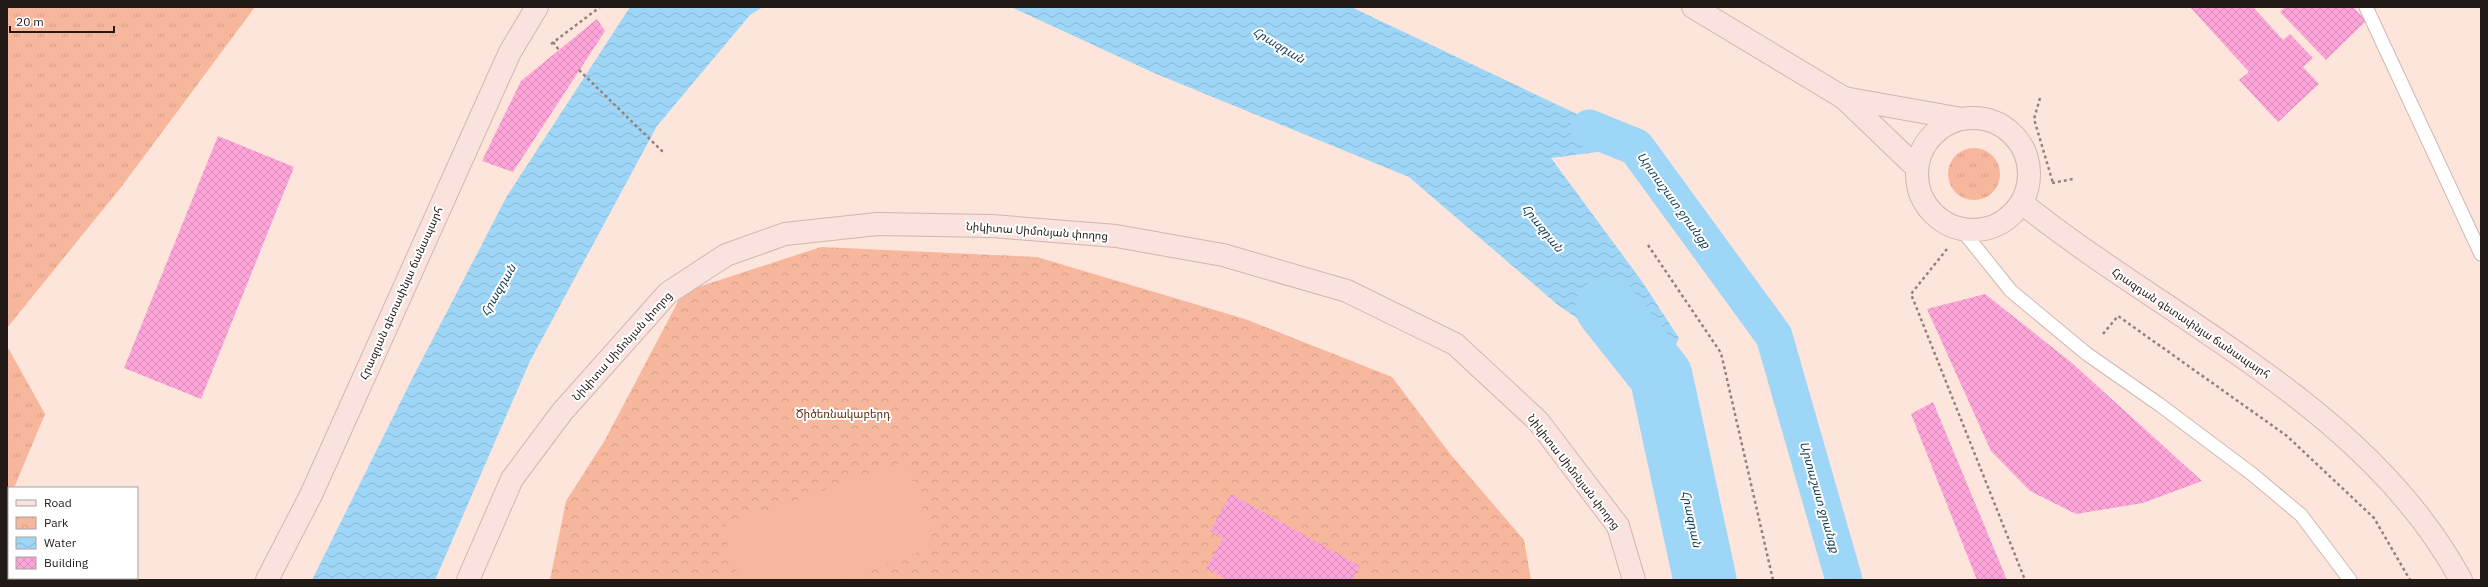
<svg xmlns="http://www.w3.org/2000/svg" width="2488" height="587" viewBox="0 0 2488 587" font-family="'IBM Plex Sans','Noto Sans Armenian',sans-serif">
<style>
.grass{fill:url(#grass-tufts)}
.park{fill:url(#park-crowns)}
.pitch{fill:#f7b79d}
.water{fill:url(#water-waves)}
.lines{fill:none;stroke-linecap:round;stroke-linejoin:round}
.canal{stroke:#9ed6f7;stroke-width:37}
.river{stroke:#9ed6f7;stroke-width:63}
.building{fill:url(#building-cross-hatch)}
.lane-casing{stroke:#cfb8af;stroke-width:15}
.secondary-casing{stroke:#cfb8af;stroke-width:24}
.path{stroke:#93827c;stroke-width:2.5;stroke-dasharray:3 3;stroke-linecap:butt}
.lane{stroke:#fff;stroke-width:13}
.secondary{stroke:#fae2df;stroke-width:22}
.labels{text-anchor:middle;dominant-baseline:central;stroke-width:4;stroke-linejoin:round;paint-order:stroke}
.street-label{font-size:11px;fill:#221a17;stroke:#fff}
.park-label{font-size:11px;fill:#61270c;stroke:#fff}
.water-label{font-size:12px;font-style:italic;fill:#113e54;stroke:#fff}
</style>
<defs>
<pattern id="grass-tufts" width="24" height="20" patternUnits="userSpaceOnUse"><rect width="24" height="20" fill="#f7b79d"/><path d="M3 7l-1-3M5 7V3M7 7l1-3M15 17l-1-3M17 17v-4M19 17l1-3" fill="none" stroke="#d39d86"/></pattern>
<pattern id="park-crowns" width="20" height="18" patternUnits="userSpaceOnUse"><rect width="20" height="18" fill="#f7b79d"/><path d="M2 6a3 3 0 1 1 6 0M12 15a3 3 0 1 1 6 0" fill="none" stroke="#d39d86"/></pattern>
<pattern id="water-waves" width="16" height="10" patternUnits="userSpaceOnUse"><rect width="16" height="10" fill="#9ed6f7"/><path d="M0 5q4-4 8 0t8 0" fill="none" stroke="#88b7d3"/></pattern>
<pattern id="building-cross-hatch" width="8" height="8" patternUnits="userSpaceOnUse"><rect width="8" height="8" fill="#fda4d9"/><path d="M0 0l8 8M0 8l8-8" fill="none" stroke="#d98dba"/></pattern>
</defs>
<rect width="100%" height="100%" fill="#fde5dc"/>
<g class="grass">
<path d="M7,7H255L122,186L7,328Z"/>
<circle cx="1974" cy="174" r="26"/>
<path d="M7,346L45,414L14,488H9L7,506Z"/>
</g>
<path class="park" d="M821,247L1037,257L1245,319L1392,377L1451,455L1524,540L1531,580H550L566,501L605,440L683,292Z"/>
<path class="pitch" d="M906,461L935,546L839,580H740L721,527Z"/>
<g class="water">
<path d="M630,7H763L750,15L657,126L530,361L435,580H312L412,379L507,196Z"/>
<path d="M1011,7H1351L1596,123L1636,147L1551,158L1641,280L1679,338L1661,376L1558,305L1409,177L1154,73Z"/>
</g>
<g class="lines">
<g class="canal">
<path d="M1589,128L1636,147L1774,336L1844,580"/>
<path d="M7,506H9"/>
</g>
<path class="river" d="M1607,308L1661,376L1705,580"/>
</g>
<g class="building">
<path d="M2190,7H2253L2283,40L2290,34L2313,58L2303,67L2319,84L2278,122L2239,80L2249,72Z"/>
<path d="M2285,7H2353L2366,21L2326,60L2280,12Z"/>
<path d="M597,19L605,31L513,172L482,161L521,81Z"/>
<path d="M218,136L294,167L201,399L124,368Z"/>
<path d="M1985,294L2072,363L2202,481L2143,503L2076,514L2030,491L1991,451L1927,309Z"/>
<path d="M1933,402L2007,580H1977L1911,414Z"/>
<path d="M1231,494L1360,566L1352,580H1227L1206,568L1223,538L1210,531Z"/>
</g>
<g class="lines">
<defs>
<g id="lane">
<path d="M2366,7L2481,254"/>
<path d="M1962,230L2011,291L2087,354L2160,405L2252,474L2301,515L2350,580"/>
</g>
<g id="secondary">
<path d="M1693,7L1844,98L1917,168"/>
<path d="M1844,98L1962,119"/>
<circle cx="1973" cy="174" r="56"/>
<path d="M2022,203C2169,321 2368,407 2461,580"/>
<path d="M267,580L311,495L510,52L537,7"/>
<path d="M468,580L512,479L562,412L668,293L726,255L785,234L877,224L992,226L1116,236L1223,255L1347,291L1455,344L1538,421L1618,526L1634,580"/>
</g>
</defs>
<use href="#lane" class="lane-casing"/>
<use href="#secondary" class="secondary-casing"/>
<g class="path">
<path d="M553,42L559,50"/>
<path d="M551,44L600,7"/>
<path d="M579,70L663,152"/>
<path d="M2040,98L2034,119L2053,183"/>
<path d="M2052,183L2073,179"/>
<path d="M1648,245L1721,353L1773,580"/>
<path d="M1947,249L1911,294L2025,580"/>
<path d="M2103,334L2118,316L2287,436L2374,518L2410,580"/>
</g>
<use href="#lane" class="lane"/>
<use href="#secondary" class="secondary"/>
</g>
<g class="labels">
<g class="street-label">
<text transform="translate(1037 231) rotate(4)">Նիկիտա Սիմոնյան փողոց</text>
<text transform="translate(401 293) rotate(-66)">Հրազդան գետափնյա ճանապարհ</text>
<text transform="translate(2191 323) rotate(34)">Հրազդան գետափնյա ճանապարհ</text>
<text transform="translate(622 346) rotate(-48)">Նիկիտա Սիմոնյան փողոց</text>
<text transform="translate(1574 472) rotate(52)">Նիկիտա Սիմոնյան փողոց</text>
</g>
<g class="park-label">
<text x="843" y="414">Ծիծեռնակաբերդ</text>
</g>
<g class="water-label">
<text transform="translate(1279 45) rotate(31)">Հրազդան</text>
<text transform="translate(1674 200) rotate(54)">Արտաշատ ջրանցք</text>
<text transform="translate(1543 228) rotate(51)">Հրազդան</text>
<text transform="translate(498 290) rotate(-60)">Հրազդան</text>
<text transform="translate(1820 497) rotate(74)">Արտաշատ ջրանցք</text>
<text transform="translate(1692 519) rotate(78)">Հրազդան</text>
</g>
</g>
<rect width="2488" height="587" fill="none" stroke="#221a17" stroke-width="16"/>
<rect x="8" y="487" width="130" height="92" fill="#ffffff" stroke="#a7a3a2"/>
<rect x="16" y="500" width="20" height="6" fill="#fae2df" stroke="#a7a3a2"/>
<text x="44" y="507" font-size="12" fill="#221a17">Road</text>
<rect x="16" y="517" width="20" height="12" fill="url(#park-crowns)" stroke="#a7a3a2"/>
<text x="44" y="527" font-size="12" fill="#221a17">Park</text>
<rect x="16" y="537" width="20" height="12" fill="url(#water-waves)" stroke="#a7a3a2"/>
<text x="44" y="547" font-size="12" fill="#221a17">Water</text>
<rect x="16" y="557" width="20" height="12" fill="url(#building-cross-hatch)" stroke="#a7a3a2"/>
<text x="44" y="567" font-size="12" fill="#221a17">Building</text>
<path d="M10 26v6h104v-6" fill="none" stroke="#221a17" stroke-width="2"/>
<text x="16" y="26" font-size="12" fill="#221a17" stroke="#ffffff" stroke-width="3" paint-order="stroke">20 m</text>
</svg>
